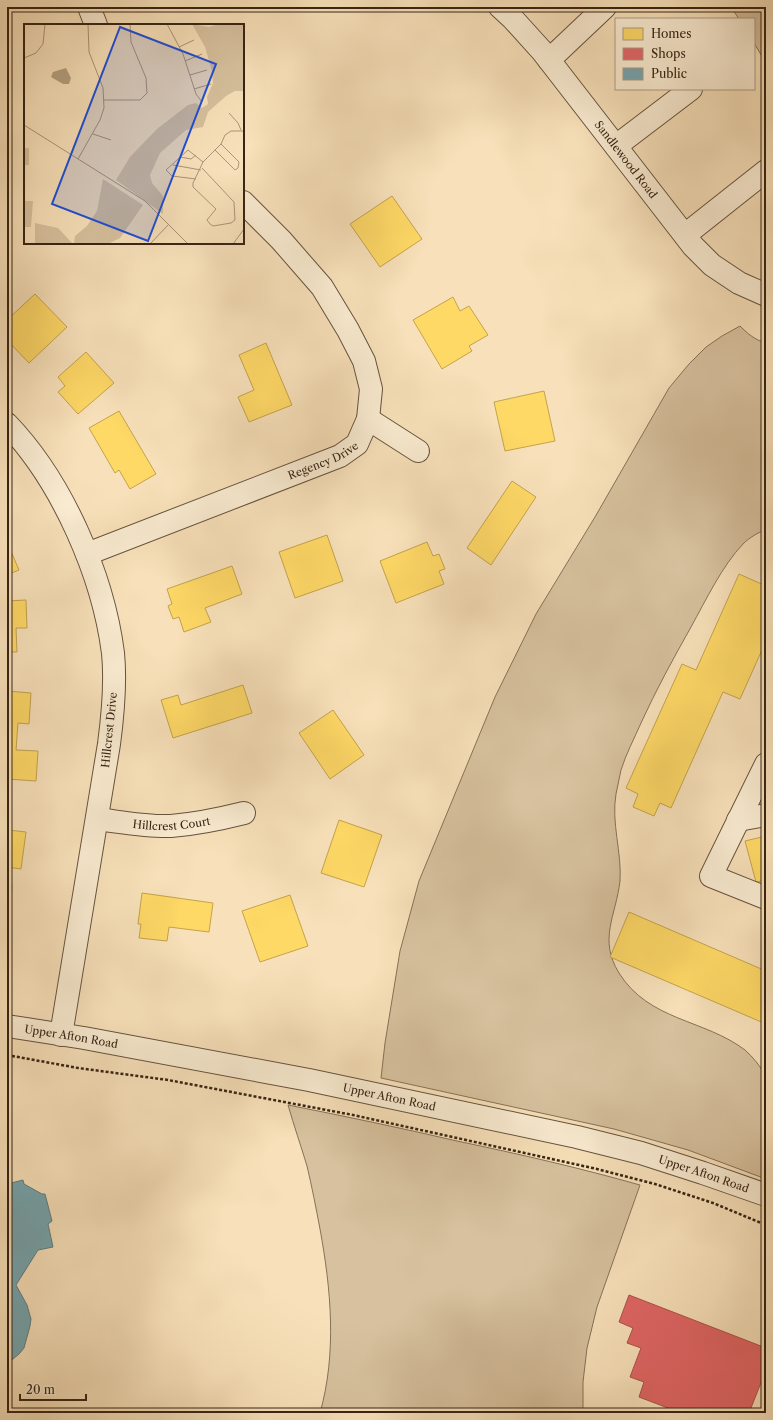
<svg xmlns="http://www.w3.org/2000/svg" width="773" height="1420" viewBox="0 0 773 1420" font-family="'Libre Caslon Text',serif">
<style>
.green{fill:#d7c19e;stroke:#867259}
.homes{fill:#ffd966;stroke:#c3a34d}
.shops{fill:#e06666;stroke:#ad524d}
.public{fill:#76a5af;stroke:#637e80}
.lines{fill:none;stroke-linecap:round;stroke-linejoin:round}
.minor-casing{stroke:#66533e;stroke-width:24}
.path{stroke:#362414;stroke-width:2.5;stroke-dasharray:3 2;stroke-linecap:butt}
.minor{stroke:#faecd2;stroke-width:22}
.labels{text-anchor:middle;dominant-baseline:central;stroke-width:4;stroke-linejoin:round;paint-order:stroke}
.street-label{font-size:11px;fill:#362414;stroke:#faecd2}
.inset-road{fill:none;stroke:#aa9578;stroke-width:1}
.view{fill:#1d4ed8;fill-opacity:0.15;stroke:#1d4ed8;stroke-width:2}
.inset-edge{fill:none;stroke:#362414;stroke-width:2}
</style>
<rect width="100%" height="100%" fill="#f8e1ba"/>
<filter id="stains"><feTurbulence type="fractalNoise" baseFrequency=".005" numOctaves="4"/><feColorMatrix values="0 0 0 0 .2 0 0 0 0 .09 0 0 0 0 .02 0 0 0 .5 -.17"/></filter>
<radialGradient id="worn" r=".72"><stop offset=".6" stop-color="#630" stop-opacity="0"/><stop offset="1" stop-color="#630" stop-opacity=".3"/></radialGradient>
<g class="green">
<path d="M731,7H766V63L754,43V19H739Z"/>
<path d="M740,326C748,334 755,340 766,343V529C758,533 750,537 743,544C722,566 706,600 691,627C673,659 656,690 641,723C634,739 626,754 621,770C619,778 618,786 616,794C611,823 622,852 620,881C616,916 598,939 619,973C649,1021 704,1019 745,1050C753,1057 760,1066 766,1076V1179L688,1150L614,1129L381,1078L385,1043L400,951L419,881L495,697L536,614L595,517L669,388L689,364L706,347L722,336Z"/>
<path d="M288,1105C344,1116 401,1128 457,1141C519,1154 580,1168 640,1185L597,1307L587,1348L583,1382V1413H320C337,1353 331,1289 320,1229C316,1208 312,1187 307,1166C301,1146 294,1126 288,1105Z"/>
</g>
<g class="homes">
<path d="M392,196L422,239L380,267L350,224Z"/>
<path d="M35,294L67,327L29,363L7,340V320Z"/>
<path d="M453,297L460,311L469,306L488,335L469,346L472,351L442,369L413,320Z"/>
<path d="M266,343L292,405L249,422L238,397L254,390L239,355Z"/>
<path d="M86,352L114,383L78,414L58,392L65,386L58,377Z"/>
<path d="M544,391L555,441L505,451L494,402Z"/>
<path d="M119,411L156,474L130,489L119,470L115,473L89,428Z"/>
<path d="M512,481L536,497L491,565L467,548Z"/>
<path d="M327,535L343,581L295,598L279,552Z"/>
<path d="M7,542L19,570L7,575Z"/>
<path d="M427,542L433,556L439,554L445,569L439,571L444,584L396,603L380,561Z"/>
<path d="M232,566L242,594L205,608L211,622L184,632L179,617L173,619L168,606L172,604L167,589Z"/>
<path d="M739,574L766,586V641L740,699L723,692L671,808L660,803L654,816L633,807L638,794L626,788L682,664L696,670Z"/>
<path d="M26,600L27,628H16L17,652H7V601Z"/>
<path d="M243,685L252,713L173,738L161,700L178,695L181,705Z"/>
<path d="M7,691L31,693L29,724L18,723L16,750L38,751L36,781L7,779Z"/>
<path d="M333,710L364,755L330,779L299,733Z"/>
<path d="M7,814H10L8,830L26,832L21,869L7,867Z"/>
<path d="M339,820L382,835L364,887L321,873Z"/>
<path d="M766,836V880L756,882L745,841Z"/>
<path d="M7,885H12L9,938H7Z"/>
<path d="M142,893L213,903L209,932L169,927L167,941L139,938L141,924H138Z"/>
<path d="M290,895L308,946L260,962L242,911Z"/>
<path d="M629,912L766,971V1024L610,957Z"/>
</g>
<path class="shops" d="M629,1295L766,1348V1370L749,1413H681L639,1397L644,1382L630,1377L641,1348L627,1343L633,1328L619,1322Z"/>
<path class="public" d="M23,1180L24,1184L42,1194H45L52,1221L48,1224L53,1247L38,1250L16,1285L27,1305L31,1319L30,1326L24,1348L19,1354L7,1364V1184Z"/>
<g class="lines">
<defs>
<g id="minor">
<path d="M89,7L96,25"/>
<path id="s1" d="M500,7L513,19L542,51L693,246L712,265L739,283L766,295"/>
<path d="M549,60L605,7"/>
<path d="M616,146L691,89"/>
<path d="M685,235L766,171"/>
<path d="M368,419L418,451"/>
<path d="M7,424C62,481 103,575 113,653C116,683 113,714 109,744L61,1035"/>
<path id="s2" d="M87,554L340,456L357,444L368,419L371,389L364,361L348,330L322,287L281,240L243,202"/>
<path d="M766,764L711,876L766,898"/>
<path id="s3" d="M97,819C122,822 147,827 171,826C196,824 220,819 244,813"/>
<path d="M738,820L766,815"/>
<path id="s4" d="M7,1026L84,1038L309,1080L577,1137L641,1153L703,1173L766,1195"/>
</g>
</defs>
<use href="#minor" class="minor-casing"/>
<path class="path" d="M7,1055L78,1068L168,1080L353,1115L597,1169L655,1184L713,1203L766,1225"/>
<use href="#minor" class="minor"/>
</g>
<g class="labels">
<g class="street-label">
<text stroke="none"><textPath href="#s1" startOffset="198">Sandlewood Road</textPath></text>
<text stroke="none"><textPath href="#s2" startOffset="254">Regency Drive</textPath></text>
<text transform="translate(109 730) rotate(-84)">Hillcrest Drive</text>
<text stroke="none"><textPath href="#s3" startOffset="75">Hillcrest Court</textPath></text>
<text stroke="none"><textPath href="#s4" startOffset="65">Upper Afton Road</textPath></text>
<text stroke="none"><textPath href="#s4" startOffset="389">Upper Afton Road</textPath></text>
<text stroke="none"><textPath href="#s4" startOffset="713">Upper Afton Road</textPath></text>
</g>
</g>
<g transform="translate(24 24)">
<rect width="220" height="220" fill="#f8e1ba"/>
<path d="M168,0L185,3L195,0H220V67H211L202,72L184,88L179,103L162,106L136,129L126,151L128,159L139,172V190L92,156L106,133L133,105L164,81L172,79L178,84L184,80L183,73L189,59L188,47L181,23ZM0,124H5V141H0ZM79,155L119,181L96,214L84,220H50L51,212L63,202L73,187ZM0,177H9L7,203H0ZM11,199L34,204L49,220H11Z" fill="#d7c19e"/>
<path d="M42,44L47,54L45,60H39L27,53L29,48Z" fill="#b6a182"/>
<path class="inset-road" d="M143,0L159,30L172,70L178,78M155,23L170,16M0,34L12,29L19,20L21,0M161,37L178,30M166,51L183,46M170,65L187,60M80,76H116L123,69L122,54L107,18L106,0M205,89L214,99L217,106M0,101L121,177L164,220M69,110L87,116M191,126L211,146L214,144L215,138L197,120M156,133L167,135L172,131M54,135L76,96L80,84L79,64L65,28L64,0M149,141L177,146M178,144L210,178L211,196L207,199L189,202L186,200L183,196L192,185L169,163V159L179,138L197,120L201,111L207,107H220M172,155L148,152L142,146L164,126L179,138M127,219L145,200M209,220L220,205"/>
<path class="view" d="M96,3L192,40L124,217L28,180Z"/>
<rect width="220" height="220" class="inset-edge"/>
</g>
<rect width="773" height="1420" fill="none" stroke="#f8e1ba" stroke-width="24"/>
<rect x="8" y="8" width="757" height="1404" fill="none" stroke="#362414" stroke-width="2"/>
<rect x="12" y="12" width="749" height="1396" fill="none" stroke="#362414"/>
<rect x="615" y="18" width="140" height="72" fill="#faecd2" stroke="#ac9c86"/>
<rect x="623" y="28" width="20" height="12" fill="#ffd966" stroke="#ac9c86"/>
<text x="651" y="38" font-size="12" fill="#362414">Homes</text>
<rect x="623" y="48" width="20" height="12" fill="#e06666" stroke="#ac9c86"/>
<text x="651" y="58" font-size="12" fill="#362414">Shops</text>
<rect x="623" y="68" width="20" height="12" fill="#76a5af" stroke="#ac9c86"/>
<text x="651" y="78" font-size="12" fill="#362414">Public</text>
<path d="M20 1394v6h66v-6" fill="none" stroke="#362414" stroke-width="2"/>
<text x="26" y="1394" font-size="12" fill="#362414" stroke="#faecd2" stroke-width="3" paint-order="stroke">20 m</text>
<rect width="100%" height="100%" filter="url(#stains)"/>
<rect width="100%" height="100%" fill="url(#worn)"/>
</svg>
